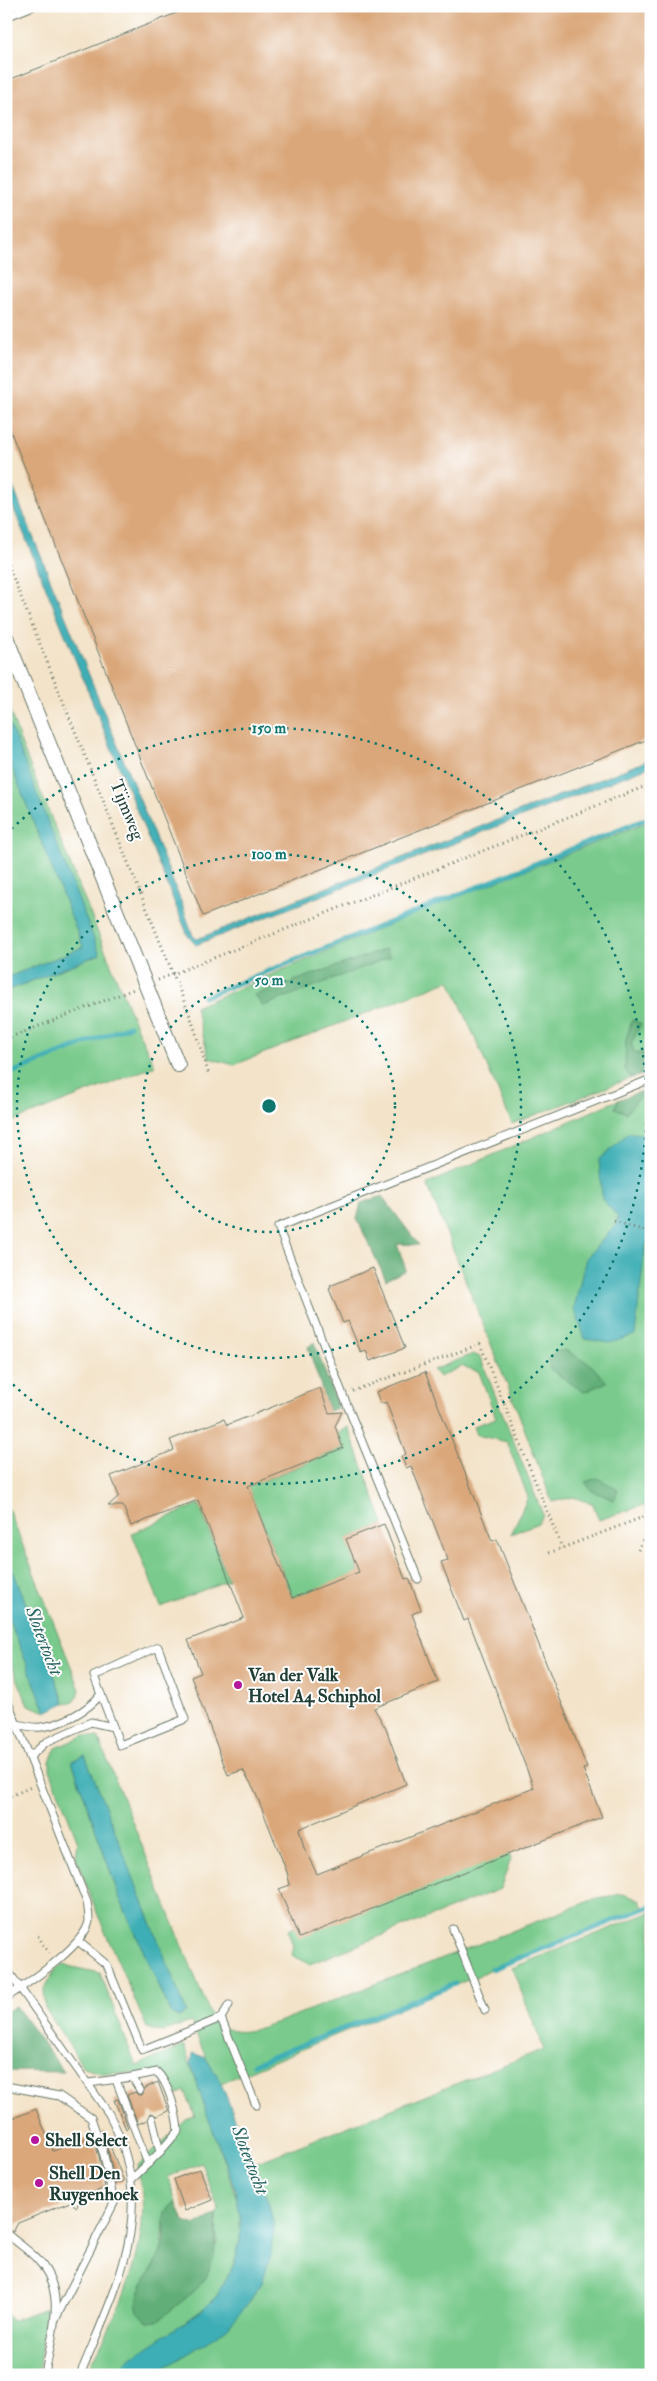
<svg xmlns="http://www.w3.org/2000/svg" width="657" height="2381" viewBox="0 0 657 2381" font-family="'IM FELL Double Pica',serif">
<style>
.green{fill:#79ca8c;stroke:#4c8460;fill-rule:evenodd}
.forest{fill:#62ae78;stroke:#407656}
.water{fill:#3caeb5;stroke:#2e7674}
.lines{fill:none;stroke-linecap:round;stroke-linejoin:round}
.stream{stroke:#3caeb5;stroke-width:5}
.building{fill:#daa77a}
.lane-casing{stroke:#697768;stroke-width:9}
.street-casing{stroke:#697768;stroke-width:16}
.path{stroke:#697768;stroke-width:3;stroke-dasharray:1 4;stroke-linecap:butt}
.lane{stroke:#fff;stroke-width:7}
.street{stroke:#fff;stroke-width:14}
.ring{fill:none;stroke:#0f766e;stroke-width:2.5;stroke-dasharray:2.5 5}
.poi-dot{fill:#b5179e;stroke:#fff;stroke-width:2}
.labels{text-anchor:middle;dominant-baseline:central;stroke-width:4;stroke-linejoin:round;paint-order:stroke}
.street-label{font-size:18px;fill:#1f3d34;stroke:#fff}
.poi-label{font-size:18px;font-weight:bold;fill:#1f3d34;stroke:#fff;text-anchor:start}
.water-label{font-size:19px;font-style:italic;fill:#296561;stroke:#fff}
.centre{fill:#0f766e;stroke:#fff;stroke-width:2.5}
.ring-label{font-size:15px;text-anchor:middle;font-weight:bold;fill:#0f766e;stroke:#fff;stroke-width:4;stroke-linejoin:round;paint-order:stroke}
</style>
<rect width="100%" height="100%" fill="#fff"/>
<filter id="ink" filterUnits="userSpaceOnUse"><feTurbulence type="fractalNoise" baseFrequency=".02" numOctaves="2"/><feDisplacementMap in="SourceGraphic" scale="10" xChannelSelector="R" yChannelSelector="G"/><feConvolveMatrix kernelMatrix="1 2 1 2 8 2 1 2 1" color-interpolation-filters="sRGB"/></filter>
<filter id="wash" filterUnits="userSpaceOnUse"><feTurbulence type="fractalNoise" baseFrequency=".0096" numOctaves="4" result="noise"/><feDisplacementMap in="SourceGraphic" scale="20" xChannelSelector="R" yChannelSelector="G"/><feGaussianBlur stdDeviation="1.12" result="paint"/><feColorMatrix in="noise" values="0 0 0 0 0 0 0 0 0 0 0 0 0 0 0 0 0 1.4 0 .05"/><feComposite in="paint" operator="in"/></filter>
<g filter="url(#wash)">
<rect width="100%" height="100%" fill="#f3e3c9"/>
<g class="green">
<path d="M6,700L22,746L138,1031L155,1066L6,1124V991L100,954L83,947L6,978Z"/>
<path d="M651,821V1072L639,1076L648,1057V1053H634L631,1043L640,1024L632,1020L625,1068L631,1078L512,1124L450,980L234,1065L209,1058L195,1007L422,911Z"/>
<path d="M651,1088V1134L602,1198L618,1217L616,1225L586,1258L634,1335L645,1248L651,1236V1521L644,1505L599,1520L593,1504L573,1497L552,1502L520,1417L427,1184L618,1100L616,1108L638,1098L639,1092Z"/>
<path d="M473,1354L480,1357L543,1515L538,1523L511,1534L528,1497L507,1442L477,1435L474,1426L496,1418L479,1372L462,1366L439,1377L433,1370Z"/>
<path d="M348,1427L384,1524L347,1539L359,1573L293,1598L248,1487L343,1448L337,1433Z"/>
<path d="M6,1503L80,1689C78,1699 76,1702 65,1703L6,1553Z"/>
<path d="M199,1504L228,1580L161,1607L132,1533Z"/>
<path d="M6,1612L46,1712L28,1705L6,1651Z"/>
<path d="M85,1735L98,1737L211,2016C230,2041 254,2030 278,2022L597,1898L623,1894L640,1900L643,1907L221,2083L206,2058L191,2022L161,2032L147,2028L99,1918L76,1857L78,1842L50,1770V1761L56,1748ZM84,1756L186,2011L179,2017L172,2015L120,1899L72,1761Z"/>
<path d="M506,1847L511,1859L500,1889L310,1964L291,1955L293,1946L288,1930L348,1904Z"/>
<path d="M651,1912V2375H152L158,2370L274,2227L268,2201L253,2164L544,2049L512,1968Z"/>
<path d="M63,1965L100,1973L136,2066L184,2046L240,2208V2242L234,2264L215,2299L197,2314L111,2375H86C119,2308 157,2243 137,2166L186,2120L195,2116L185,2091L176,2095L170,2079L165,2074L100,2073L84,2068L45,2008L44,1989L57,1968ZM201,2163L219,2210L216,2214L217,2244L140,2292C147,2281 155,2269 160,2257C167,2238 157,2213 176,2202L168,2177Z"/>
<path d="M46,2308L38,2375H8L6,2370V2311L11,2321Z"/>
</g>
<g class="forest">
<path d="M386,949L390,957L263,1006L254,995Z"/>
<path d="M632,1020L641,1024L631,1043L634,1052L641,1054L648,1053V1057L639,1076L631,1078L625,1069L626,1039Z"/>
<path d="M639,1092V1098L626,1113L615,1108L618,1100Z"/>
<path d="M382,1196L419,1245L397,1244L406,1270L386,1280L357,1219L361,1203Z"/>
<path d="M314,1342L338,1408L329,1411L308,1347Z"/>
<path d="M565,1350L590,1364L607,1382L584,1392L550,1369L548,1359L556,1352Z"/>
<path d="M598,1478L618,1490L614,1500L592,1491L585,1482Z"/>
<path d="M16,2006L64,2072L6,2071V2012Z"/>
<path d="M176,2202L184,2221L196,2225L216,2214C218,2277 204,2284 157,2321L148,2322C142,2317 136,2312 137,2303C139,2283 157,2266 163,2247C168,2230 158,2213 176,2202Z"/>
</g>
<g class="water">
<path d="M6,470L182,904L193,936L197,939L651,759V766L196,945L188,936L6,490Z"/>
<path d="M6,715L100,954L6,991V978L83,947L6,753Z"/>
<path d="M628,1133L651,1134V1235L645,1248L635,1335L610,1343L585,1339L574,1308L586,1258L616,1225L618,1217L602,1199L599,1160Z"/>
<path d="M6,1553L65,1703L46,1712L6,1612Z"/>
<path d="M85,1755L186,2011L179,2017L172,2015L120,1899L72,1761Z"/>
<path d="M193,2053L206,2058L221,2083L268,2201L274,2227L270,2258L262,2283L246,2306L227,2328L206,2343L152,2375H111L134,2356L197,2314L215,2299L234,2264L240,2242L241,2221L235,2189L206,2112L191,2064Z"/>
</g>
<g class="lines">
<g class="stream">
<path d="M204,997L651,817"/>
<path d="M6,1075L129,1026"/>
<path d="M492,1969L651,1906"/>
<path d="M254,2064L455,1984"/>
</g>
</g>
<g id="blocks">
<g class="building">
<path d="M194,6H651V738L203,916L6,420V81Z"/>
<path d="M373,1268L405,1348L370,1361L366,1351L361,1353L348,1321L343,1323L329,1289L331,1288L330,1286Z"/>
<path d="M425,1372L492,1541L497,1539L521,1599L587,1768L583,1769L602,1817L299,1938L279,1889L290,1885L287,1872L254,1789L243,1770L228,1775L191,1677L201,1673L188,1640L244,1618L198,1500L131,1526L123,1506H108L119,1496L111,1476L174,1450L170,1440L224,1419L227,1425L320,1388L329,1413L342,1412L335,1426L343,1448L248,1486L292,1598L359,1572L346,1539L384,1524L405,1579L409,1578L421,1610L412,1614L438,1682L374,1708L386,1729L406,1784L299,1829L304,1848L317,1874L534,1788L468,1619L464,1621L441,1562L448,1560L411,1466L406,1468L401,1456L406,1454L386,1402L381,1404L376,1392Z"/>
<path d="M158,2082L169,2111L157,2116L150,2113L147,2120L138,2124L127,2095L135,2092L138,2095H142L145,2088Z"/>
<path d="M118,2099L128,2128L126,2129L114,2100Z"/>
<path d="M36,2109L53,2151L92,2136L99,2156L105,2188L80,2198L77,2207L70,2202L18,2223L13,2232L6,2228V2121Z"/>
<path d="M104,2131L124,2181L115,2184L109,2154L101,2132Z"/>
<path d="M200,2169L212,2200L185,2211L174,2179Z"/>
</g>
</g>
</g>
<g filter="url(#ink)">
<use href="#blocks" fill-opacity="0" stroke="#697768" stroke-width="1"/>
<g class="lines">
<defs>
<g id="lane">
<path d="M6,17L33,6"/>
<path d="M418,1579L343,1395L278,1227L651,1079"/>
<path d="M158,1647L185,1719L120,1745L94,1676Z"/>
<path d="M6,1697L87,1902C88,1908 89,1915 89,1921C85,1946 26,1984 6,1998"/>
<path d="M17,1724C25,1726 33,1728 41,1727C61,1725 89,1710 101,1694"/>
<path d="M30,1757L46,1742L91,1722L113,1727"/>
<path d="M453,1929L485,2010"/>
<path d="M78,1941L107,1965L142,2050L221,2018L256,2105"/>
<path d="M6,1968L109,2114C160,2210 117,2285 80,2375"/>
<path d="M221,2018L229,2005"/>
<path d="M132,2077L157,2072C169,2083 177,2115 178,2131L160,2152"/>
<path d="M116,2080L148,2164"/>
<path d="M89,2083L132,2077L140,2090"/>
<path d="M6,2086L59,2096L91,2118L104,2155L114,2203L56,2318"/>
<path d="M132,2179L160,2152L152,2118"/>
<path d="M6,2233C16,2242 27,2249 36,2258C69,2291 51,2335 45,2375"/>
</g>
<path id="street" d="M6,637L178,1065"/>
</defs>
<use href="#lane" class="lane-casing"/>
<use href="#street" class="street-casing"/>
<g class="path">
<path d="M6,560L192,1021L209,1075"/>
<path d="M158,980L651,784"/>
<path d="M6,1039L134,989"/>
<path d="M614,1221L651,1233"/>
<path d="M353,1391L480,1344L562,1548"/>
<path d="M638,1550L645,1535L651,1532"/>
<path d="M549,1553L651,1514"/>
<path d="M6,1798L31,1787"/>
<path d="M38,1936L49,1953"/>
</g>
<use href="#lane" class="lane"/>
<use href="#street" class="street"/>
</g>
</g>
<g class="ring">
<circle cx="269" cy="1106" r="126"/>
<circle cx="269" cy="1106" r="252"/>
<path d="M6 834A378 378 0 1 1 6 1378"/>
</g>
<g class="poi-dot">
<circle cx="238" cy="1685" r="5"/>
<circle cx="35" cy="2140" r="5"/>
<circle cx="39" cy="2183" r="5"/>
</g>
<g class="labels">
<g class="street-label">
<text transform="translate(127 810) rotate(68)">Tijmweg</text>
</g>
<g class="poi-label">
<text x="248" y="1675">Van der Valk<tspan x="248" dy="21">Hotel A4 Schiphol</tspan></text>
<text x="45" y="2140">Shell Select</text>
<text x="49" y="2173">Shell Den<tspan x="49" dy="21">Ruygenhoek</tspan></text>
</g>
<g class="water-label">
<text transform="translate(44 1641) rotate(69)">Slotertocht</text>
<text transform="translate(250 2160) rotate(69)">Slotertocht</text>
</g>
</g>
<circle cx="269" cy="1106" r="8" class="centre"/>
<g class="ring-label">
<text x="269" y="733">150 m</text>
<text x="269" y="859">100 m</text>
<text x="269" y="985">50 m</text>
</g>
<rect width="657" height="2381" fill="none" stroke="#fff" stroke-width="25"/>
</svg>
